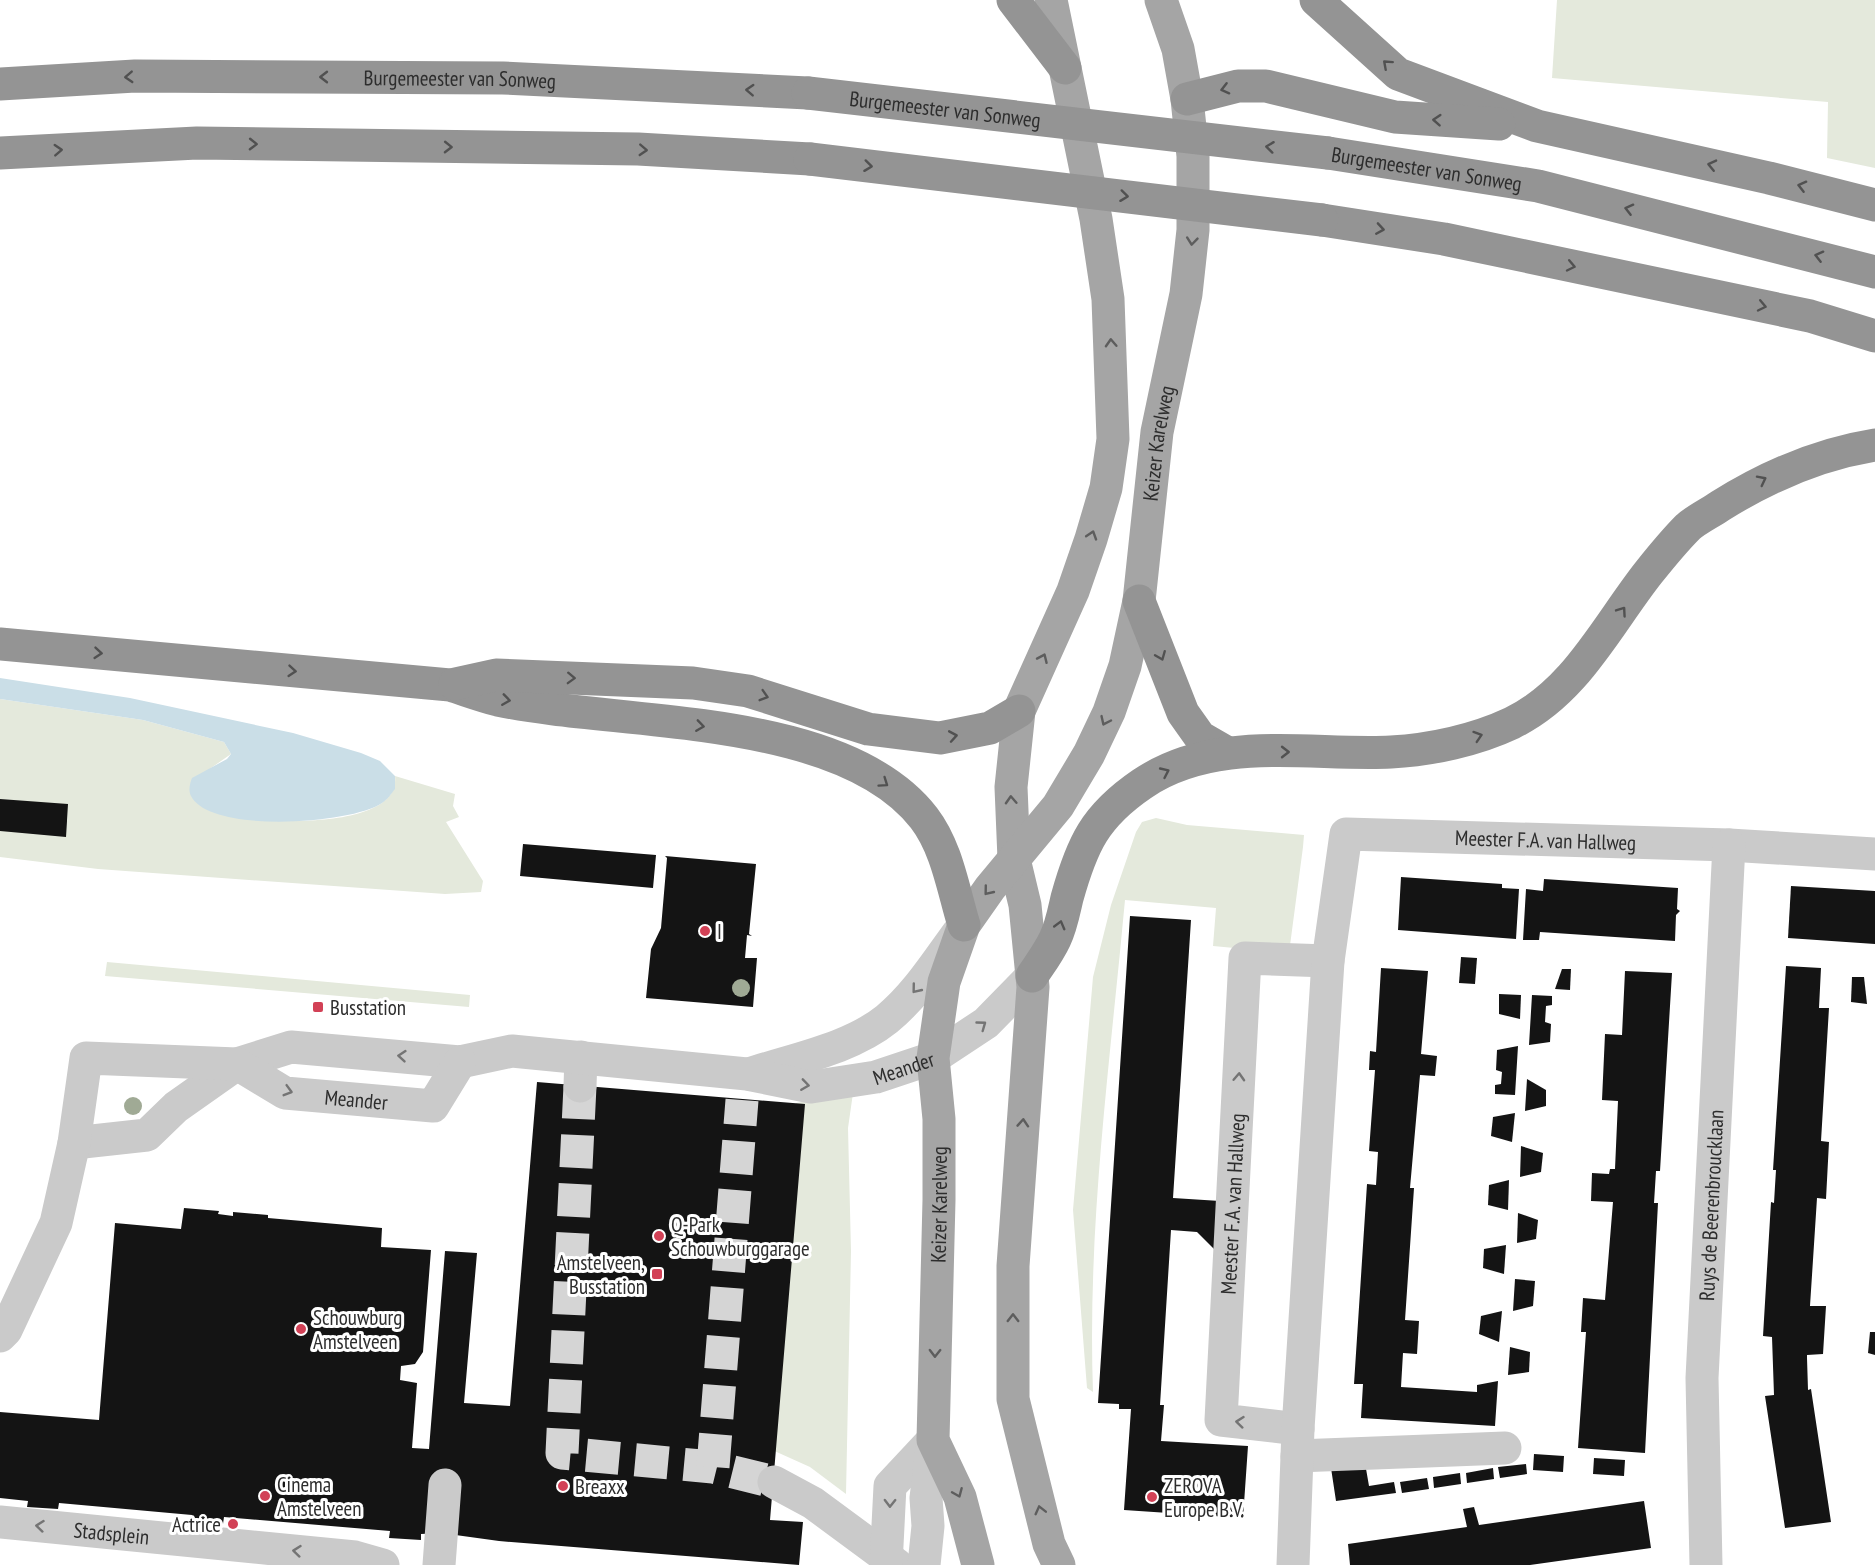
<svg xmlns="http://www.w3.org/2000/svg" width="1875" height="1565" viewBox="0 0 1875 1565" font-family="'PT Sans Narrow',sans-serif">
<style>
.green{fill:#e4e9dc}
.water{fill:#cadee7}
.building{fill:#141414}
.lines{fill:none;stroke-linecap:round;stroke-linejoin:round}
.minor-tunnel{stroke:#d5d5d5;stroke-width:33;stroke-dasharray:33 16;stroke-linecap:butt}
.minor{stroke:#cacaca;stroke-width:33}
.major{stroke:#a5a5a5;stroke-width:33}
.highway{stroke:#949494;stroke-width:33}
.highway-bridge{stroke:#949494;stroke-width:33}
.tree{fill:#a0aa95}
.oneway{stroke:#515151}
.oneway2{stroke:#5d5d5d}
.oneway3{stroke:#747474}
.poi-dot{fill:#d24156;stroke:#fff;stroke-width:2}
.labels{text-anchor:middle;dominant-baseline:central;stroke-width:6;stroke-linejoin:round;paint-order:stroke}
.street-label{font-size:21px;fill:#2d2d2d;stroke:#fff}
.poi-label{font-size:21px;fill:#2d2d2d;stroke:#fff;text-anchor:start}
</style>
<rect width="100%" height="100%" fill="#fff"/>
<g class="green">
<path d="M1557,0H1875V168L1827,158L1828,102L1552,78Z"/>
<path d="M0,699L143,720L224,742L231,754L211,768L195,801C203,806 212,811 220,814C253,823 401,833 395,776L455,794L453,806L459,817L446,822L483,881L481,892L445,894L98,869L0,857Z"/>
<path d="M1156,818L1187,825L1304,835L1303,847L1289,953L1213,946L1216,908L1125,900C1110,1063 1087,1228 1093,1392L1087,1388L1073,1210L1093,977L1111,905L1136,832L1142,822Z"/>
<path d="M107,962L470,995L469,1007L105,976Z"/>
<path d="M853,1093L848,1128L851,1251L846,1494L810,1467L770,1449L796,1103Z"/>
</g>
<path class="water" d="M0,678L130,698L293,733L361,753L380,761L395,776V789C391,794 388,799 382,803C352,824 210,834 191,796C188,790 190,783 192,778L227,759L231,754L224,742L143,720L0,699Z"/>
<g class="building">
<path d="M0,799L68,804L66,837L0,831Z"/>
<path d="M523,844L656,855L653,888L520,876Z"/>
<path d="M665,856L756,864L749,934L752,936L747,935L745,958H757L753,1007L646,998L651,949L661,928L667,858Z"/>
<path d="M1401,877L1502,884V888L1519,889L1516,939L1398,930Z"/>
<path d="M1544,879L1678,888L1677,909L1680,911L1676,915L1675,941L1540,932L1539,940H1523L1526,889L1543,891Z"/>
<path d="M1791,886L1875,891V944L1788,938Z"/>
<path d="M1130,916L1191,920L1173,1198L1220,1201L1216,1251L1197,1232L1171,1230L1160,1405H1164L1161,1441L1248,1446L1243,1518L1124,1510L1131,1409H1119V1404L1098,1403Z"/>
<path d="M1461,957L1477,958L1475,984L1459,983Z"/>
<path d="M1786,966L1821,968L1819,1008H1829L1821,1141L1829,1142L1826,1199L1817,1198L1810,1306H1826L1823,1354L1807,1355V1358L1808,1390L1811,1389L1831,1522L1785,1528L1765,1396L1774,1395L1772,1337L1763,1336L1771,1202L1774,1203L1775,1186L1776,1170H1773Z"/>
<path d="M1381,968L1428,971L1421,1054L1437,1056L1435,1076L1420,1075L1410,1188H1414L1405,1320L1419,1321L1417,1354L1403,1353L1401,1387L1477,1392V1385L1498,1381L1495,1426L1361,1418L1363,1384H1354L1367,1184L1376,1185L1378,1152L1369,1151L1375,1070H1369L1370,1051L1376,1052Z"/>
<path d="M1562,969H1571L1570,990L1555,989Z"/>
<path d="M1625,971L1672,973L1660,1171H1656L1654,1203H1658L1645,1453L1578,1448L1586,1332H1581L1583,1298L1605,1300L1613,1202L1591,1201L1592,1173L1609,1174L1610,1169H1615L1618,1101L1602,1100L1605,1034L1622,1035Z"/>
<path d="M1852,977H1864L1867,1004L1851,1002Z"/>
<path d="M1499,994L1521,995L1520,1019L1499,1014Z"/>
<path d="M1532,995L1552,996V1005L1546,1006L1545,1022L1551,1024L1550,1042L1529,1045Z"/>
<path d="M1518,1046L1515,1095L1495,1094V1085L1501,1084L1502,1072L1496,1070L1497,1050Z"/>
<path d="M1527,1079L1546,1090V1106L1525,1111Z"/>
<path d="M537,1082L805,1104L770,1520L803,1522L799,1565L499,1541L441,1533L421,1534V1540L389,1538L390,1531L224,1517L223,1524L192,1521V1515L59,1503L58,1509L27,1507L28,1501L0,1498V1412L99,1420L115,1223L181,1229L184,1208L219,1211L218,1214L233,1216V1212L268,1215V1218L382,1228L381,1247L431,1250L423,1352L415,1364L401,1366L400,1380L417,1383L412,1448L429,1449L445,1251L477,1253L464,1403L510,1406Z"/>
<path d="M1515,1113L1512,1142L1491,1136L1493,1117Z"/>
<path d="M1521,1146L1543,1153L1541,1172L1520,1177Z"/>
<path d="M1509,1180L1508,1210L1488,1205L1489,1185Z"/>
<path d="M1518,1213L1538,1220L1536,1239L1517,1243Z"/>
<path d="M1506,1245L1504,1274L1483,1268L1484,1249Z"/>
<path d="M1515,1279L1535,1281L1533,1306L1513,1311Z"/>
<path d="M1502,1311L1499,1342L1479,1334L1481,1316Z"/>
<path d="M1870,1332H1875V1355L1868,1353Z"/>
<path d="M1510,1347L1530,1352L1529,1372L1508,1375Z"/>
<path d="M1534,1454L1564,1456L1563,1472L1533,1470Z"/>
<path d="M1594,1458L1625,1460L1624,1476L1593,1474Z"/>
<path d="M1365,1463L1369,1486L1394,1482L1396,1493L1336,1501L1331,1468Z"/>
<path d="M1526,1464L1527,1474L1500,1478L1498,1467Z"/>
<path d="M1493,1468L1494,1479L1467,1483L1466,1473Z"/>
<path d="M1460,1473L1461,1484L1434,1488L1433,1477Z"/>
<path d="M1427,1478L1429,1489L1402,1493L1400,1482Z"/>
<path d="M1644,1501L1651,1548L1530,1565H1350L1348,1544L1467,1527L1463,1509L1474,1507L1479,1525Z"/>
</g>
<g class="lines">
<g class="minor-tunnel">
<path d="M580,1086L562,1453L713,1467L774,1482"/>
<path d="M713,1467L742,1100"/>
</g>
<g class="minor">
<path d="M749,1074C794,1059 850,1049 887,1019C916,995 936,963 958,933"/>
<path d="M580,1086L581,1057"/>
<path id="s1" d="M74,1143L147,1135L176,1107L237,1064L291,1047L460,1062L512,1051L747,1074L811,1087L876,1077L933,1058L986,1023L1032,976"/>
<path id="s2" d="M0,1336L6,1330L56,1223L74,1143L86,1058L237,1064L285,1093L433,1106L460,1062"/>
<path id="s3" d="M1298,1429L1221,1420L1245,958L1328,961"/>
<path d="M1297,1456L1505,1448"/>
<path d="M774,1482L813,1503L897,1565"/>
<path id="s4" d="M0,1522L355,1557L383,1565"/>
<path d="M439,1565L445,1485"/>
<path d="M886,1565L890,1486L933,1440"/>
<path d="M924,1565L928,1526L926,1498L933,1440"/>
<path id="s5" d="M1293,1565L1298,1429L1328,961L1346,834L1729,845L1875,854"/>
<path id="s6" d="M1706,1565L1702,1378L1729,845"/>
</g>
<g class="major">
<path d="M1051,0L1096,219L1108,299L1113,439L1106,488L1091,539L1073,591L1019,711L1011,787L1014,859L1025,905L1033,987L1013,1266V1399L1049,1544L1059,1565"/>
<path id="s7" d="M978,1565L960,1497L933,1440L939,1200V1119L933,1058L944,982L964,925L990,888L1058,806L1089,754L1109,712L1125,666L1139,601L1157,432L1186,294L1193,230V156L1187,99L1178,49L1161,0"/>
</g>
<g class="highway">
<path d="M1013,0L1065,68"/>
<path d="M1316,0L1398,74L1537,126L1769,178L1875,205"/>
<path id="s8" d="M0,84L135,76L503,78L808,93"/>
<path d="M1187,99L1238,86H1266L1395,117L1499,124"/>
<path d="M0,153L197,143L638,149L810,159"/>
<path id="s9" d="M1328,153L1538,186L1875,272"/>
<path d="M1322,220L1444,239L1810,316L1875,336"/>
<path d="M1139,601L1183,713L1200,737L1226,752"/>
<path d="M0,644L450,685C466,690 482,696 498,700C619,726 842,712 924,818C947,848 953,889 964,925"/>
<path d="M455,684L496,675L693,683L748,691L868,729L940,738L990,728L1019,711"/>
<path d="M1032,976C1040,964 1049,952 1055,939C1061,927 1064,911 1067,898C1082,844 1095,816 1142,784C1215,734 1310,756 1391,752C1431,750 1476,740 1512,723C1576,692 1607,625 1649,572C1661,557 1674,541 1688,527C1697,519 1710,513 1720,506C1768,476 1818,454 1875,445"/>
</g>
<g class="highway-bridge">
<path id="s10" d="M808,93L1328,153"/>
<path d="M810,159L1322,220"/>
</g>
</g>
<g class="tree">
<circle cx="741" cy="988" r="9"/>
<circle cx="133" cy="1106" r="9"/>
</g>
<defs><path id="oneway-chevron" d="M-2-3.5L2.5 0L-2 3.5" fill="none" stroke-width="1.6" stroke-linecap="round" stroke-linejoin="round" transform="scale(1.5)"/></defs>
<g class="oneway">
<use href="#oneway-chevron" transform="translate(1387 64) rotate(-138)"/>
<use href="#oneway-chevron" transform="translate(129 77) rotate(177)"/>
<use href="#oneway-chevron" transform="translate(324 77) rotate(-180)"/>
<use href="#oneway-chevron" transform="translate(1225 89) rotate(166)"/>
<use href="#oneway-chevron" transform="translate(750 90) rotate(-177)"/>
<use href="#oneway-chevron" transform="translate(1437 120) rotate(-176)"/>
<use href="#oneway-chevron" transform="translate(253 144) rotate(1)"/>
<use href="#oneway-chevron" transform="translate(448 147) rotate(1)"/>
<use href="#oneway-chevron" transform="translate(1270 147) rotate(-173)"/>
<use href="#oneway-chevron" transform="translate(58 150) rotate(-3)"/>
<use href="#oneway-chevron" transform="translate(643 150) rotate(3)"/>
<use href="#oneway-chevron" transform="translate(1712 165) rotate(-167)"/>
<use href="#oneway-chevron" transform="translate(868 166) rotate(7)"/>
<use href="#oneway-chevron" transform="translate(1802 186) rotate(-166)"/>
<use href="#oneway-chevron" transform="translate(1124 196) rotate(7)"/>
<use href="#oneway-chevron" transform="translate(1629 209) rotate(-166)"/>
<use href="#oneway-chevron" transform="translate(1380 229) rotate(9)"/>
<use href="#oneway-chevron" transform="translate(1819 256) rotate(-166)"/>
<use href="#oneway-chevron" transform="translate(1571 266) rotate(12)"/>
<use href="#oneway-chevron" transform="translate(1762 306) rotate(12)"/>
<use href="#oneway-chevron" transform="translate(1762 480) rotate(-27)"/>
<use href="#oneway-chevron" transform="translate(1622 611) rotate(-55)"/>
<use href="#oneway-chevron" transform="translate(98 653) rotate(5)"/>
<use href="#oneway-chevron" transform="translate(1161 656) rotate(68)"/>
<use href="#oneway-chevron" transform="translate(292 671) rotate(5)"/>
<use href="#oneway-chevron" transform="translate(571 678) rotate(2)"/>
<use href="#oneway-chevron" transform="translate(764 696) rotate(17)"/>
<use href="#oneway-chevron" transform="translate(506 700) rotate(8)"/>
<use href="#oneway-chevron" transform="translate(700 726) rotate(8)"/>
<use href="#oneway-chevron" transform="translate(953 736) rotate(-10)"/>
<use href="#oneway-chevron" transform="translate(1478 736) rotate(-18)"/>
<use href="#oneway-chevron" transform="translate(1285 752)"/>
<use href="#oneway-chevron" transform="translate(1165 772) rotate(-25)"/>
<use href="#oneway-chevron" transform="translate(884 783) rotate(35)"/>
<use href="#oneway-chevron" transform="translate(1060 925) rotate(-75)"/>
</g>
<g class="oneway2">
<use href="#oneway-chevron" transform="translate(1192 241) rotate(96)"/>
<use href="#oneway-chevron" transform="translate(1111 343) rotate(-93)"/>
<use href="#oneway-chevron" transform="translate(1092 535) rotate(-72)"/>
<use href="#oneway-chevron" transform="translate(1043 658) rotate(-66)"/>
<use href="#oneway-chevron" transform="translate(1105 721) rotate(115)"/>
<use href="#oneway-chevron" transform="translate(1011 800) rotate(-93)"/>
<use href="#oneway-chevron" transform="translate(988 891) rotate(129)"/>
<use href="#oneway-chevron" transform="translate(1023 1123) rotate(-86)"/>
<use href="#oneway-chevron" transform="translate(1013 1318) rotate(-90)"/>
<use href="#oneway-chevron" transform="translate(935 1353) rotate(91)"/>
<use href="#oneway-chevron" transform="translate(958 1493) rotate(67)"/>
<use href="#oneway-chevron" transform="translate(1040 1510) rotate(-104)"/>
</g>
<g class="oneway3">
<use href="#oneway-chevron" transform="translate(916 989) rotate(129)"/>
<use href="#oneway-chevron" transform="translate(982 1025) rotate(-36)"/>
<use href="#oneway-chevron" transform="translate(402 1056) rotate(-175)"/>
<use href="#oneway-chevron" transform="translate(1239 1077) rotate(-87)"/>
<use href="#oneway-chevron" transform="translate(805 1085) rotate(8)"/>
<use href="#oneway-chevron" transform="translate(288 1091) rotate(16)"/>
<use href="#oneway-chevron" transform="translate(1240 1422) rotate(-174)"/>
<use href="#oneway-chevron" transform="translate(890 1503) rotate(91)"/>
<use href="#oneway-chevron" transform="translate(40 1526) rotate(-174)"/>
<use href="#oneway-chevron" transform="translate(297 1551) rotate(-174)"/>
</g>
<g class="poi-dot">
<circle cx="705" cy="931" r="6"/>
<rect x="312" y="1001" width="12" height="12" rx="3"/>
<circle cx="659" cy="1236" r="6"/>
<rect x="651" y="1268" width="12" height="12" rx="3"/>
<circle cx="301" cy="1329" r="6"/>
<circle cx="563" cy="1486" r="6"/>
<circle cx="265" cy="1496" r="6"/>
<circle cx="1152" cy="1497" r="6"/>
<circle cx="233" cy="1524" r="6"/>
</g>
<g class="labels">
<g class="street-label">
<text stroke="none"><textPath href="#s8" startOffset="460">Burgemeester van Sonweg</textPath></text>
<text stroke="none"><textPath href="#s10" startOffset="138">Burgemeester van Sonweg</textPath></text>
<text stroke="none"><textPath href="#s9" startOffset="100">Burgemeester van Sonweg</textPath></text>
<text stroke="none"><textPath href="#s7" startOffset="1186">Keizer Karelweg</textPath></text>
<text stroke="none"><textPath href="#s5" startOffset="933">Meester F.A. van Hallweg</textPath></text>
<text stroke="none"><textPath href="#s1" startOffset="864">Meander</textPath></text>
<text stroke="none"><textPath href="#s2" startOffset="573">Meander</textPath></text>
<text stroke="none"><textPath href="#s3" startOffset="294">Meester F.A. van Hallweg</textPath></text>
<text stroke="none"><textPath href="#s7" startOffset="369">Keizer Karelweg</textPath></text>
<text stroke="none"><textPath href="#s6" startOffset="360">Ruys de Beerenbroucklaan</textPath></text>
<text stroke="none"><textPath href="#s4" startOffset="112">Stadsplein</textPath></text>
</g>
<g class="poi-label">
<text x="717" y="931">I</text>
<text x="330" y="1007">Busstation</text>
<text x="671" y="1224">Q-Park<tspan x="671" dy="24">Schouwburggarage</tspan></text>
<text x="645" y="1262" text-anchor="end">Amstelveen,<tspan x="645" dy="24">Busstation</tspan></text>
<text x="313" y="1317">Schouwburg<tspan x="313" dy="24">Amstelveen</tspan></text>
<text x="277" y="1484">Cinema<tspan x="277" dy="24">Amstelveen</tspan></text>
<text x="1164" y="1485">ZEROVA<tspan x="1164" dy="24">Europe B.V.</tspan></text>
<text x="575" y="1486">Breaxx</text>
<text x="221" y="1524" text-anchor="end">Actrice</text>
</g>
</g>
</svg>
